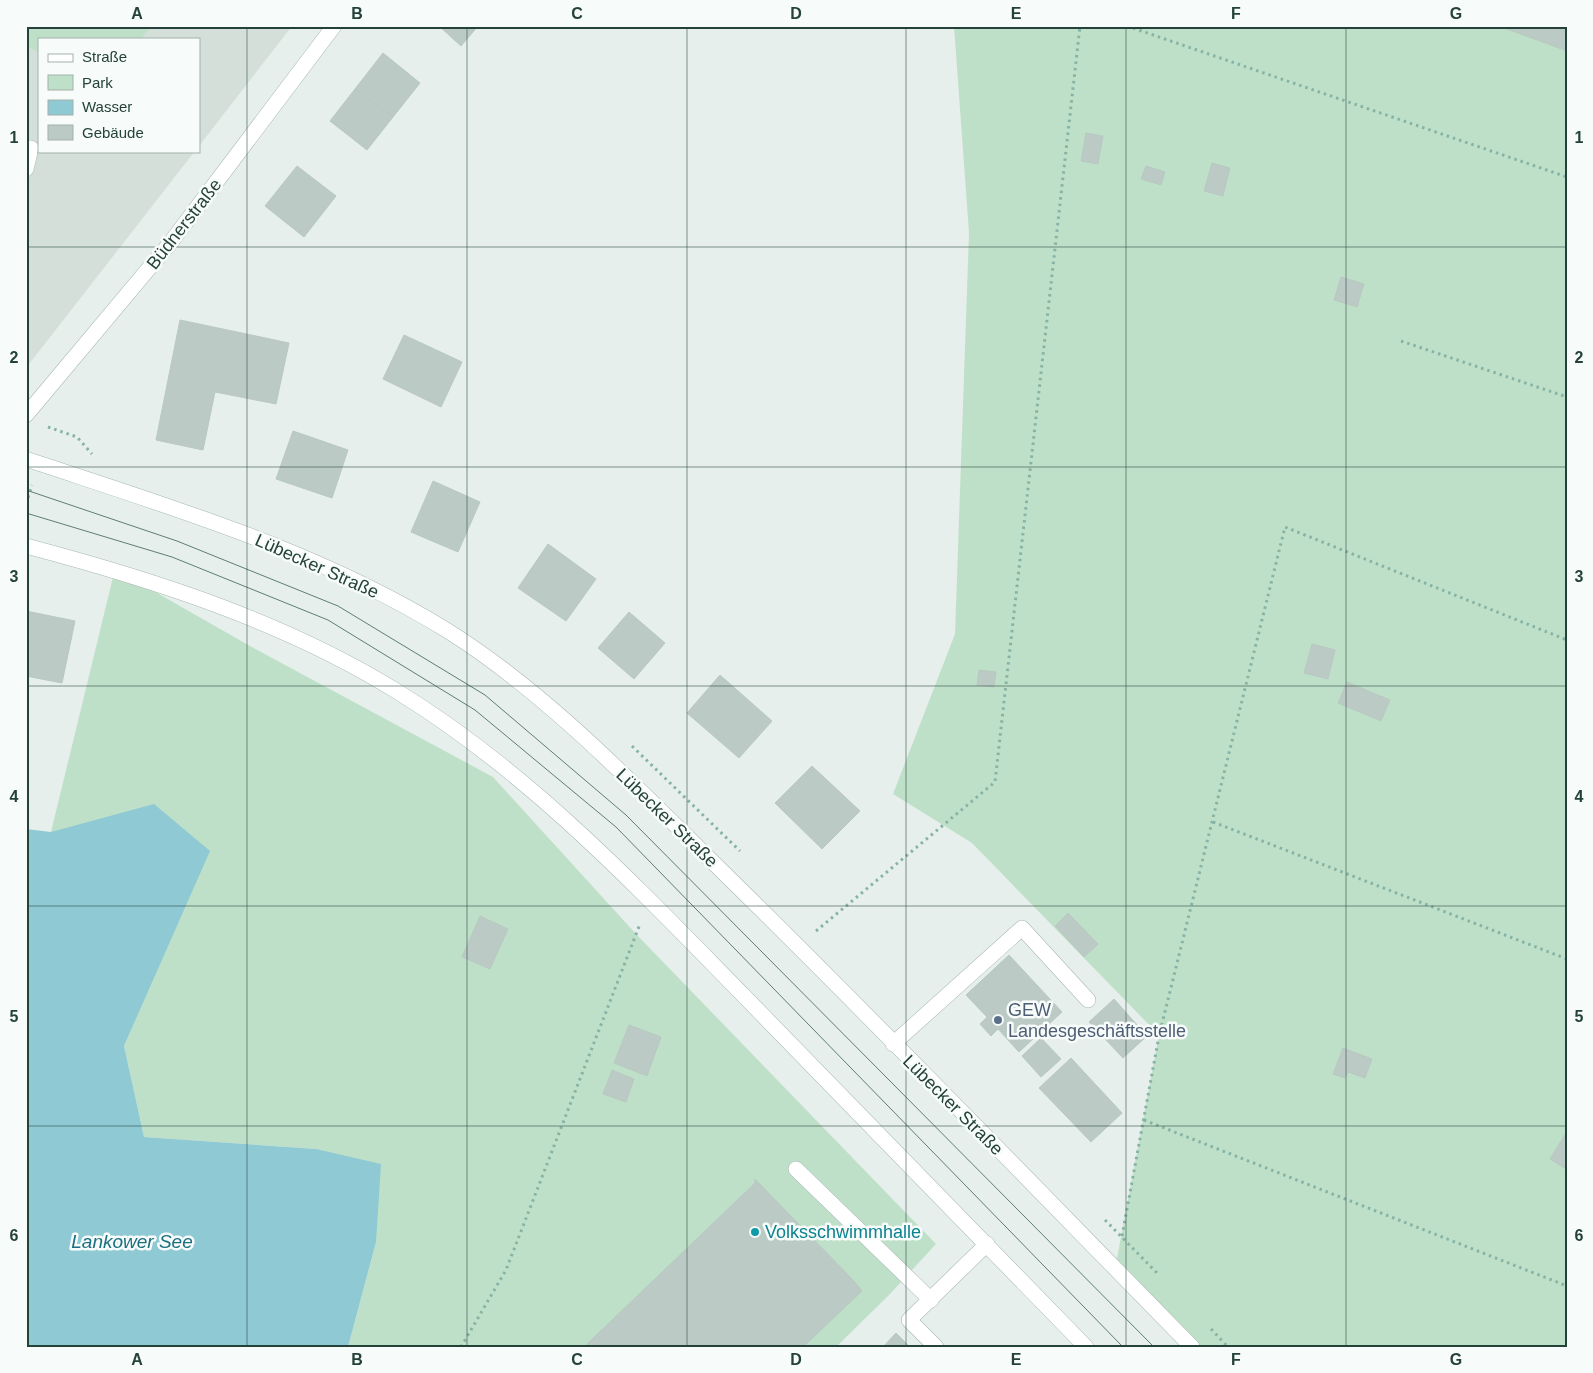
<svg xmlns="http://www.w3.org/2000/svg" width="1593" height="1373" viewBox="0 0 1593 1373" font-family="Arial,sans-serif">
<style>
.built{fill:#d4dfda}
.green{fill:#bfe0c8}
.water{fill:#8ec9d4}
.building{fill:#bbcac4;stroke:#b8c9c2}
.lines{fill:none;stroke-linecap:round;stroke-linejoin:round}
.minor-casing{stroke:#a8b8b2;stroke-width:16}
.path{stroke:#86b3a5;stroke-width:3;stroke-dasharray:2.5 4;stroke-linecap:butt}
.minor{stroke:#fff;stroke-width:15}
.tram{stroke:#5f7d75;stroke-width:1}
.grid{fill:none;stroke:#24423a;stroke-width:1;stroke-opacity:0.55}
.service-dot{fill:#5c6f8a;stroke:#f7fbf9;stroke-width:2}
.culture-dot{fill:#0f9aa8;stroke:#f7fbf9;stroke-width:2}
.labels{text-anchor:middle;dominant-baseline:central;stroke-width:5;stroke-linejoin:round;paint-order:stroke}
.street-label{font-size:18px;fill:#24423a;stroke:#f7fbf9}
.service-label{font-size:18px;fill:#4e5e75;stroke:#f7fbf9;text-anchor:start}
.culture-label{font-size:18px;fill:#0d838f;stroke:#f7fbf9;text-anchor:start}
.water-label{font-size:19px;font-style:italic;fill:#1c6f80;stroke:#f7fbf9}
.neatline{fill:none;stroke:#24423a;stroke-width:2}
.grid-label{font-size:16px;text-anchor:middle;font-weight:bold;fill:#24423a}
</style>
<rect width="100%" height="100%" fill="#e6efeb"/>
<path class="built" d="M26,26H292L199,146V39H39V151H195L26,368Z"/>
<g class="green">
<path d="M26,26H151L141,39H39V53L26,45Z"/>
<path d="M954,26H1548L1567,33V1347H1192L1115,1269L1159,1035L972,843L893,794L955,634L969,233Z"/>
<path d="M115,569L250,646L493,777L636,934L936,1244L889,1295L836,1347H348L376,1242L316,1149L144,1137L124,1046L209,851L51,832Z"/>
</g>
<path class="water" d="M154,804L210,851L124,1046L144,1137L316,1149L381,1164L376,1242L348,1347H26V829L51,832Z"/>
<g class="building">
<path d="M439,26H478L461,46Z"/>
<path d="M1499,26H1567V51Z"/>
<path d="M383,53L420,83L393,117L355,89Z"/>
<path d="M355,89L393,117L367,150L330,121Z"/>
<path d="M1086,133L1103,136L1098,164L1081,161Z"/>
<path d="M1212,163L1230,168L1223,196L1204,191Z"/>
<path d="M297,166L336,196L304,237L265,206Z"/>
<path d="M1146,166L1165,172L1161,185L1141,179Z"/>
<path d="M1341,277L1364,284L1357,307L1334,300Z"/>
<path d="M180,320L289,343L276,404L215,392L203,450L156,440Z"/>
<path d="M404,335L462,362L441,407L383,379Z"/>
<path d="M293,431L348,450L332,498L276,479Z"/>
<path d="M433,481L480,502L458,552L411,532Z"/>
<path d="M548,544L596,579L566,621L518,588Z"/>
<path d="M26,611L75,621L62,683L26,676Z"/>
<path d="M629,612L665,643L634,679L598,648Z"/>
<path d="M1312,644L1335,650L1328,679L1304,673Z"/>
<path d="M979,670L996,672L994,687L977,685Z"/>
<path d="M720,675L772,721L739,758L687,713Z"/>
<path d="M1347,682L1390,700L1381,721L1338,703Z"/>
<path d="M812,766L860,811L822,849L775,803Z"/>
<path d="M1068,913L1098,944L1084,957L1055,926Z"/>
<path d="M480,916L508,929L490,969L462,957Z"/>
<path d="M1009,955L1062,1012L1019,1052L998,1029L991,1036L980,1024L987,1017L966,995Z"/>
<path d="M1114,999L1147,1036L1123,1058L1089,1022Z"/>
<path d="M629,1025L661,1037L647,1076L614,1063Z"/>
<path d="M1041,1038L1061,1059L1041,1077L1022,1056Z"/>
<path d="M1343,1048L1372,1059L1365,1078L1348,1072L1345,1078L1333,1074Z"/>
<path d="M1071,1058L1122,1113L1091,1142L1039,1088Z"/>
<path d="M612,1070L634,1079L626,1102L603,1094Z"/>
<path d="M1566,1133L1567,1168L1566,1169L1550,1159Z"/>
<path d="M755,1179L854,1281L862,1291L803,1347H588L587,1344L755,1183Z"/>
<path d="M896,1333L910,1347H883Z"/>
</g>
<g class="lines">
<defs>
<g id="minor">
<path d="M26,169L31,148"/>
<path d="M26,415L171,242L334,26"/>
<path d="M26,459C170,507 319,551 448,631C550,695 643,794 729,878C886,1032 1038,1190 1192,1347"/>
<path d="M26,546C155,580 285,622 398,692C530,773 637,887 744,996C858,1113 972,1230 1086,1347"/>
<path d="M893,1044L1022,928L1088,1000"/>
<path d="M796,1169L931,1300"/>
<path d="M936,1347L909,1320L987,1244"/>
</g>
</defs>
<use href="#minor" class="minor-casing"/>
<g class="path">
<path d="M1127,26L1567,177"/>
<path d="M1401,341L1567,397"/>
<path d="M48,427L77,437L92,454"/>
<path d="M26,504L32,485"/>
<path d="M632,746L740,851"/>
<path d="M1213,822L1567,959"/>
<path d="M816,931L995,782L1080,26"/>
<path d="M1144,1120L1567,1286"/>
<path d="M1105,1220L1157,1273"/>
<path d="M1122,1236L1159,1036L1285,527L1567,640"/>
<path d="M1211,1329L1228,1347"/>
<path d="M461,1347L506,1270L640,924"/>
</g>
<use href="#minor" class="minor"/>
<g class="tram">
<path d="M26,490L177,541L338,606L485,695L626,815L1154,1347"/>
<path d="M26,513L172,557L328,620L475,710L616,827L1123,1347"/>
</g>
</g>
<path class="grid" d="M247,26V1347M467,26V1347M687,26V1347M906,26V1347M1126,26V1347M1346,26V1347M26,247H1567M26,467H1567M26,686H1567M26,906H1567M26,1126H1567"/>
<circle class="service-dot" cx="998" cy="1020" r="5"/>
<circle class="culture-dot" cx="755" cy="1232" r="5"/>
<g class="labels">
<g class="street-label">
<text transform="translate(184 224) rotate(-52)">Büdnerstraße</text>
<text transform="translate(317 566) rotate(24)">Lübecker Straße</text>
<text transform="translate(667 818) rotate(44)">Lübecker Straße</text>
<text transform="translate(953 1105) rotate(45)">Lübecker Straße</text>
</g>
<g class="service-label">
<text x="1008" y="1010">GEW<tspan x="1008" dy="21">Landesgeschäftsstelle</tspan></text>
</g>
<g class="culture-label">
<text x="765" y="1232">Volksschwimmhalle</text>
</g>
<g class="water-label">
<text x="132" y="1241">Lankower See</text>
</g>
</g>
<rect width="1593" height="1373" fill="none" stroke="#f7fbf9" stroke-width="55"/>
<rect x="38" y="38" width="162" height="115" fill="#f7fbf9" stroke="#a3b1ad"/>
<rect x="48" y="54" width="25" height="8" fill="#ffffff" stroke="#a3b1ad"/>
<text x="82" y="62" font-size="15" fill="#24423a">Straße</text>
<rect x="48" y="75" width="25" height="15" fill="#bfe0c8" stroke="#a3b1ad"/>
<text x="82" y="88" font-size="15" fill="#24423a">Park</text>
<rect x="48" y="100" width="25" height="15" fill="#8ec9d4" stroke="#a3b1ad"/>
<text x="82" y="112" font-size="15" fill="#24423a">Wasser</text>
<rect x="48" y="125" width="25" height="15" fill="#bbcac4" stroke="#a3b1ad"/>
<text x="82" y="138" font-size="15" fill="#24423a">Gebäude</text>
<rect x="28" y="28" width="1538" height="1318" class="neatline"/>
<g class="grid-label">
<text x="137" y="19">A</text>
<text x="357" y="19">B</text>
<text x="577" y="19">C</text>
<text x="796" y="19">D</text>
<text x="1016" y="19">E</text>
<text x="1236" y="19">F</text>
<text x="1456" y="19">G</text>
<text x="14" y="143">1</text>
<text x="1579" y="143">1</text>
<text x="14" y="363">2</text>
<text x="1579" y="363">2</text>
<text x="14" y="582">3</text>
<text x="1579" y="582">3</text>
<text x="14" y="802">4</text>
<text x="1579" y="802">4</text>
<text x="14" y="1022">5</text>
<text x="1579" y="1022">5</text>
<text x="14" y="1241">6</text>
<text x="1579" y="1241">6</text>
<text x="137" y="1365">A</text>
<text x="357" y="1365">B</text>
<text x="577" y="1365">C</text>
<text x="796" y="1365">D</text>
<text x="1016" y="1365">E</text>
<text x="1236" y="1365">F</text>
<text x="1456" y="1365">G</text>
</g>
</svg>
